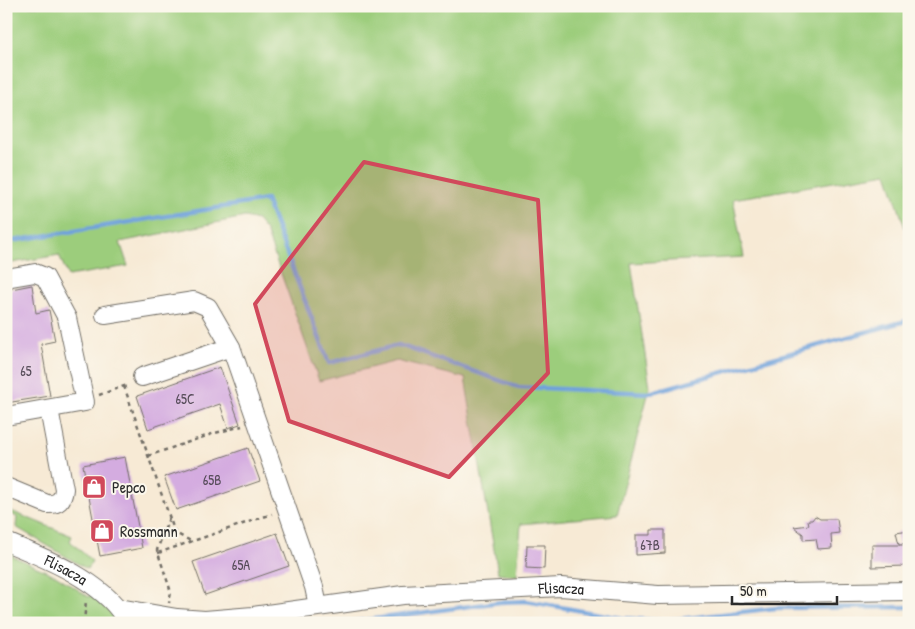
<svg xmlns="http://www.w3.org/2000/svg" width="915" height="629" viewBox="0 0 915 629" font-family="'Patrick Hand',sans-serif">
<style>
.green{fill:#9ccd7c;stroke:#647c54}
.lines{fill:none;stroke-linecap:round;stroke-linejoin:round}
.stream{stroke:#70a2db;stroke-width:4.5}
.building{fill:#d4ace0}
.minor-casing{stroke:#726e66;stroke-width:20}
.path{stroke:#726e66;stroke-width:2.5;stroke-dasharray:4 4;stroke-linecap:butt}
.minor{stroke:#fff;stroke-width:18}
.marked{fill:#d1495b;fill-opacity:0.2;stroke:#d1495b;stroke-width:4;stroke-linejoin:round}
.labels{text-anchor:middle;dominant-baseline:central;stroke-width:4;stroke-linejoin:round;paint-order:stroke}
.number-label{font-size:14px;fill:#554b58}
.poi-label{font-size:16px;fill:#2b2b2b;stroke:#fbf7ec;text-anchor:start}
.street-label{font-size:16px;fill:#2b2b2b;stroke:#fbf7ec}
</style>
<rect width="100%" height="100%" fill="#fbf7ec"/>
<filter id="ink" filterUnits="userSpaceOnUse"><feTurbulence type="fractalNoise" baseFrequency=".02" numOctaves="2"/><feDisplacementMap in="SourceGraphic" scale="10" xChannelSelector="R" yChannelSelector="G"/><feConvolveMatrix kernelMatrix="1 2 1 2 8 2 1 2 1" color-interpolation-filters="sRGB"/></filter>
<filter id="wash" filterUnits="userSpaceOnUse"><feTurbulence type="fractalNoise" baseFrequency=".0096" numOctaves="4" result="noise"/><feDisplacementMap in="SourceGraphic" scale="20" xChannelSelector="R" yChannelSelector="G"/><feGaussianBlur stdDeviation="1.12" result="paint"/><feColorMatrix in="noise" values="0 0 0 0 0 0 0 0 0 0 0 0 0 0 0 0 0 1.4 0 .05"/><feComposite in="paint" operator="in"/></filter>
<g filter="url(#wash)">
<rect width="100%" height="100%" fill="#f7ead5"/>
<g class="green">
<path d="M6,6H909V240L887,173L733,199L744,257L631,263L650,387L617,515L521,524L517,576L498,573L465,378L397,361L319,381L266,231L257,220L245,217L120,242L128,266L68,276L59,255L6,264Z"/>
<path d="M6,509L72,536L70,541L92,561L87,569L16,527L17,517L6,512Z"/>
<path d="M6,549L15,553L12,556L57,576L89,597L92,593L117,618L118,623H6Z"/>
</g>
<g class="lines">
<g class="stream">
<path d="M6,242L266,200L329,363L399,345L518,387L649,393L909,320"/>
<path d="M346,623L500,602L526,601L622,618L662,621L776,608L909,607"/>
</g>
</g>
<g id="blocks">
<g class="building">
<path d="M32,285L36,313L49,310L55,341L41,344L50,396L6,403V290Z"/>
<path d="M220,367L240,424L228,428L220,404L148,429L137,396Z"/>
<path d="M248,448L260,481L176,510L164,477Z"/>
<path d="M125,457L142,548L100,556L83,465Z"/>
<path d="M815,516L820,519H837L839,533L831,534L832,548L818,549L816,539L803,540V534L794,527L809,525L808,520H812Z"/>
<path d="M651,530H665V553L636,555V535H651Z"/>
<path d="M909,530V543L899,544L896,532Z"/>
<path d="M277,533L289,566L205,595L193,562Z"/>
<path d="M527,545H545L544,569L526,568Z"/>
<path d="M872,545H906V566L872,567Z"/>
</g>
</g>
</g>
<g filter="url(#ink)">
<use href="#blocks" fill-opacity="0" stroke="#726e66" stroke-width="1"/>
<g class="lines">
<defs>
<g id="minor">
<path d="M6,278L35,273L45,277L67,318L85,402L6,416"/>
<path d="M105,315L194,301L208,307L231,347L314,587L318,606"/>
<path d="M142,377L231,347"/>
<path d="M6,487L47,504C58,505 63,500 64,489L49,409"/>
<path id="s1" d="M6,542C45,558 101,580 124,617"/>
<path id="s2" d="M119,608L177,618L205,620L253,616L403,595L561,587L658,595L909,591"/>
</g>
</defs>
<use href="#minor" class="minor-casing"/>
<g class="path">
<path d="M124,386L175,533L191,541"/>
<path d="M99,395L127,385"/>
<path d="M148,456L215,433L242,426"/>
<path d="M169,518L157,550L171,592L169,603"/>
<path d="M158,553L272,514"/>
<path d="M84,623L86,600"/>
</g>
<use href="#minor" class="minor"/>
</g>
</g>
<path class="marked" d="M364,162L538,200L548,373L449,477L289,421L255,304Z"/>
<defs>
<symbol id="shop-square" viewBox="-11 -11 22 22"><rect x="-9" y="-9" width="18" height="18" rx="4" fill="#d1495b" stroke="#fbf7ec"/><path d="M-5-2.5h2.3a2.7 3.5 0 0 1 5.4 0H5L5.5 6h-11ZM-1.5-2.5h3a1.5 2.3 0 0 0-3 0Z" fill="#fff"/></symbol>
</defs>
<g fill-rule="evenodd">
<use href="#shop-square" x="80" y="473" width="28" height="28"/>
<use href="#shop-square" x="88" y="517" width="28" height="28"/>
</g>
<g class="labels">
<g class="number-label">
<text x="26" y="370">65</text>
<text x="185" y="398">65C</text>
<text x="212" y="479">65B</text>
<text x="650" y="544">67B</text>
<text x="241" y="564">65A</text>
</g>
<g class="poi-label">
<text x="112" y="487">Pepco</text>
<text x="120" y="531">Rossmann</text>
</g>
<g class="street-label">
<text stroke="none"><textPath href="#s1" startOffset="66">Flisacza</textPath></text>
<text stroke="none"><textPath href="#s2" startOffset="445">Flisacza</textPath></text>
</g>
</g>
<rect width="915" height="629" fill="none" stroke="#fbf7ec" stroke-width="25"/>
<path d="M732 596v8h105v-8" fill="none" stroke="#2b2b2b" stroke-width="2.5"/>
<text x="740" y="596" font-size="15" fill="#2b2b2b" stroke="#fbf7ec" stroke-width="4" paint-order="stroke">50 m</text>
</svg>
